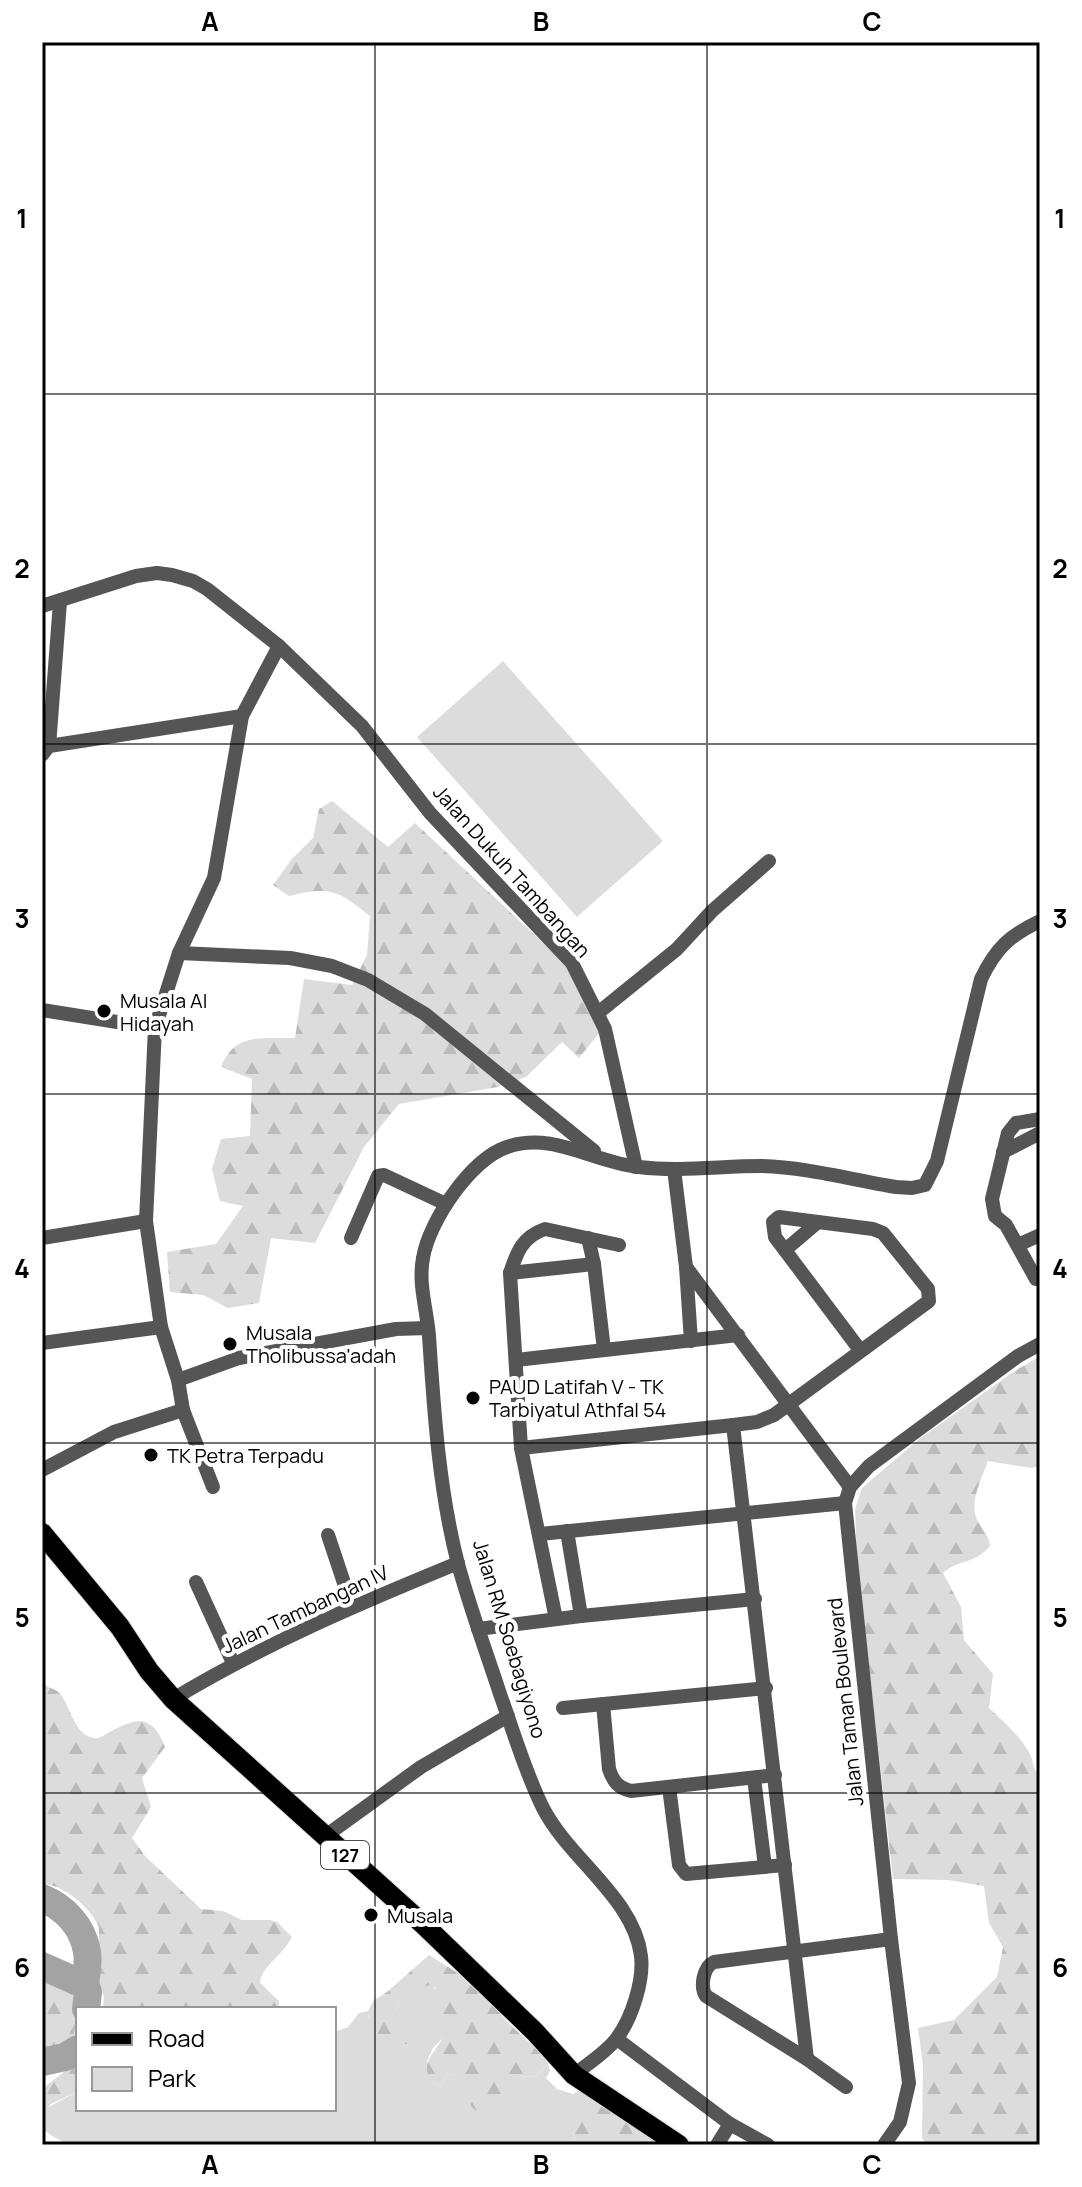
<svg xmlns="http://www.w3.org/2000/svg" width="1082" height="2187" viewBox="0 0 1082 2187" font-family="Manrope,sans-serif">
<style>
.green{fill:#dcdcdc}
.forest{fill:url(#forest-firs)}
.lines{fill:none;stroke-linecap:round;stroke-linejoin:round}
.river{stroke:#a3a3a3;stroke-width:28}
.primary-casing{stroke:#dbdbdb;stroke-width:22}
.street{stroke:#555;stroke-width:14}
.primary{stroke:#000;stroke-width:20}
.grid{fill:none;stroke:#000;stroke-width:2;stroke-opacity:0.55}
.poi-dot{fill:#000;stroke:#fff;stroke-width:3}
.labels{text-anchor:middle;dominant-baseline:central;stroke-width:8;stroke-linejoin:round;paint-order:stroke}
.shield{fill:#fff;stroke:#4c4c4c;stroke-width:2}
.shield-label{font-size:18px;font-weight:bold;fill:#000}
.street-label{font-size:20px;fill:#000;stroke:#fff}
.poi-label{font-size:20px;fill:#000;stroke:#fff;text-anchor:start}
.neatline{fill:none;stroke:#000;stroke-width:3}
.grid-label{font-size:26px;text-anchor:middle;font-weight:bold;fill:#000}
</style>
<defs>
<pattern id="forest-firs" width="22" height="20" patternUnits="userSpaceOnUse" patternTransform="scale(2)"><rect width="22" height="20" fill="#dcdcdc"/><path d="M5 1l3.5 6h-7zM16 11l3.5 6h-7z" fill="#bbb"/></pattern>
</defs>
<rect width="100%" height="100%" fill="#fff"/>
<g class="green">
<path d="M503,661L663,841L577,917L417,737Z"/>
<path d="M430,1984L436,1989L437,2011L445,2031L443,2038L433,2048L427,2061L434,2082L440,2086L448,2074L460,2077L467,2090V2097L497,2108L513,2076L535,2077L548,2064L550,2071L546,2078L557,2089L573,2094L579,2090L588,2096L573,2131L576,2145H69C53,2135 34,2133 45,2109L78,2091V2109H334V2032L348,2027L359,2013L368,2011L369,2018L400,2016L395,2009C402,1997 416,1988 430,1984Z"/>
</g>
<g class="forest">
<path d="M332,801L388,847L415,823L570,968L600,1032L579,1058L562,1042L526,1077L498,1087L399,1104L364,1147L315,1243L271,1238L259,1303L228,1308L203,1295L170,1292L167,1252L216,1244L243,1206L220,1201L212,1169L221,1139L250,1136L252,1079L221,1067C235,1032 262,1039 295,1038L304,979L352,985L367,955L370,916C338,890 329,886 289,896L273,885L292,859L313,838L319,809Z"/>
<path d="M1040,1356V1466L1031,1468L988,1461C982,1478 970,1500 976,1517C980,1528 989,1534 990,1546C974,1565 959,1559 943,1573L961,1607L964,1640L993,1674L989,1708C1003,1721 1021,1737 1030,1754C1034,1763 1033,1770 1040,1778V2145H927L922,2138L923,2066L918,2028L954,2020L997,1977L1003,1947L989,1923L984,1886L948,1880L893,1879L857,1560L855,1509L862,1488L918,1440L1013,1372Z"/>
<path d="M45,1685C50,1688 58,1690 61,1695C70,1706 75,1737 95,1738C98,1739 103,1736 106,1734C134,1719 151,1711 165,1747L142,1778L151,1807L132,1838L145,1856L201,1909L223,1911L242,1920H270L277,1922L292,1937C283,1955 261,1967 260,1983L279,2001V2009H103L104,1997L99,1984V1927C91,1908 63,1884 42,1884V1687Z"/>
<path d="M429,1955L485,1990L505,2020L545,2057L548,2064L535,2077L514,2076L497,2108C464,2120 471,2096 459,2077L448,2074L440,2086C408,2066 445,2047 444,2032C444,2024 437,2016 436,2008C435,2001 436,1995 436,1988L430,1985C417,1988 402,1997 395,2009L414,2031L409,2044C386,2045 372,2034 368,2011L374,2000L387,1992Z"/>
<path d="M42,1979L71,1991L77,2003L74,2038L50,2053H42Z"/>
<path d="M78,2061V2091L51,2104L42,2114V2089Z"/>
<path d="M588,2096L664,2145H576L573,2131L577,2105Z"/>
</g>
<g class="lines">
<g class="river">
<path d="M42,1898C64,1907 83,1926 87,1952C89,1961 86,1975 85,1985"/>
<path d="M42,1966L85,1985L88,1992L86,2009"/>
<path d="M42,2062L65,2057L78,2049"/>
</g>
<defs>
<path id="primary" d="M42,1533L120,1627L149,1671L173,1699L424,1925L535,2032L574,2075L679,2145"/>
</defs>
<use href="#primary" class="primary-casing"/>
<g class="street">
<path d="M42,606L136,576L157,573L172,575L193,581L207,589L279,646L362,726L430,813L572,963L605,1029L636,1167"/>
<path d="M49,746L60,602"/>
<path d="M42,755L49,746L242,716"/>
<path d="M179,953L290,958L332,966L368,980L425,1014L594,1151"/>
<path d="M42,1010L155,1028"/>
<path d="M598,1013L677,949L712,911L769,861"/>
<path d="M1003,1152L1040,1133"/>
<path d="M674,1169L686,1267L691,1341"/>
<path d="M42,1238L146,1221"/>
<path d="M351,1238L378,1176L384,1175L446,1204"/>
<path d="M588,1238L594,1264L604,1350"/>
<path d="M1018,1245L1040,1235"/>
<path d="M785,1250L818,1222"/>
<path d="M686,1267L850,1487"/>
<path d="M510,1273L594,1264"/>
<path d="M1036,1279L1006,1225L995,1216L992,1199L1008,1133L1016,1123L1040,1119"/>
<path d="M42,1343L161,1327"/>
<path d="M516,1360L738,1335"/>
<path d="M178,1380L239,1358L396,1329L428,1328"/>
<path d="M183,1410L213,1487"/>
<path d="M733,1425L807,2059"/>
<path d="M521,1448L733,1425L757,1422L774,1415L929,1301L928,1289L883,1233L873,1229L779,1217L773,1222L775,1237L860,1350"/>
<path d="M42,1470L114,1432L183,1410L178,1380L161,1327L146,1221L155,1028L179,953L214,878L242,716L279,646"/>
<path d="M567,1531L581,1616"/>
<path d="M540,1534L845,1503"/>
<path d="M328,1535L352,1607"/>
<path d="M196,1582L233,1663"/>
<path d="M556,1619L521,1448L510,1273C517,1252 522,1237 545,1229L619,1245"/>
<path d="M478,1629L581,1616L755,1599"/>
<path d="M173,1699C266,1643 358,1604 458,1563"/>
<path d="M603,1704L609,1769C613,1781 618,1788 631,1791L775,1775"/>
<path d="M563,1708L766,1688"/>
<path d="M754,1778L765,1867"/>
<path d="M669,1787L679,1865L686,1874L785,1865"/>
<path d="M324,1837L421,1767L508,1716"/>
<path d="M617,2039L730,2124L768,2145"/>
<path d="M574,2075C587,2064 607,2052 617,2038C632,2018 644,1980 641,1956C634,1898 569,1859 543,1808C525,1772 514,1733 500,1694C486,1651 470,1608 458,1564C439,1490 434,1412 429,1336C427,1310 418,1284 423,1258C429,1221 471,1159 507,1147C554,1131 594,1163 639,1167C680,1172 721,1166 761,1166C806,1167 853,1180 896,1187L912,1188L925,1185L937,1161L981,979C996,948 1009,936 1040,921"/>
<path d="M846,2087L807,2059L706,1996C700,1987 703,1967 714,1962L891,1939"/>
<path d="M717,2145L730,2124"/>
<path d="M884,2145L900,2122L909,2083L891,1939L845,1503L850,1487L869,1466L1018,1356L1040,1344"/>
</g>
<use href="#primary" class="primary"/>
</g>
<path class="grid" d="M375,42V2145M707,42V2145M42,394H1040M42,744H1040M42,1094H1040M42,1443H1040M42,1793H1040"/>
<g class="poi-dot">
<circle cx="104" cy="1011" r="8"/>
<circle cx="230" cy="1344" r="8"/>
<circle cx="473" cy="1398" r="8"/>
<circle cx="151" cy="1455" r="8"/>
<circle cx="371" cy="1915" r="8"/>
</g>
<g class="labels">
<rect class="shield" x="321" y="1841" width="48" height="28" rx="6"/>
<g class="shield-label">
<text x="345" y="1855">127</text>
</g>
<g class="street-label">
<text transform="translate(512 871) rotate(48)">Jalan Dukuh Tambangan</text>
<text transform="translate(305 1609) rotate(-25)">Jalan Tambangan IV</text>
<text transform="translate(510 1639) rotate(73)">Jalan RM Soebagiyono</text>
<text transform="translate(845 1702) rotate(-96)">Jalan Taman Boulevard</text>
</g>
<g class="poi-label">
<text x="120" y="1000">Musala Al<tspan x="120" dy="23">Hidayah</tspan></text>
<text x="246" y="1332">Musala<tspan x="246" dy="23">Tholibussa'adah</tspan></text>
<text x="489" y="1386">PAUD Latifah V - TK<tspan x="489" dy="23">Tarbiyatul Athfal 54</tspan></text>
<text x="167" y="1455">TK Petra Terpadu</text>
<text x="387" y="1915">Musala</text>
</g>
</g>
<rect width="1082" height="2187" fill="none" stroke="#ffffff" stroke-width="88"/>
<rect x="76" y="2007" width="260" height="104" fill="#ffffff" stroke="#999999" stroke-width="2"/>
<rect x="92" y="2033" width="40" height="12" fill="#000000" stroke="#999999" stroke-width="2"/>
<text x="148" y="2047" font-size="24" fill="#000000">Road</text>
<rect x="92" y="2067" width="40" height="24" fill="#dcdcdc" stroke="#999999" stroke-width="2"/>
<text x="148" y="2087" font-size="24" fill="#000000">Park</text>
<rect x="44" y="44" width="994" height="2099" class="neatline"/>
<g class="grid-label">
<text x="210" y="31">A</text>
<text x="541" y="31">B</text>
<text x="872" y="31">C</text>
<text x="22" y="228">1</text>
<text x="1060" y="228">1</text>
<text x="22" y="578">2</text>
<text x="1060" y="578">2</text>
<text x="22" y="928">3</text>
<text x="1060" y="928">3</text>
<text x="22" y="1278">4</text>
<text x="1060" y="1278">4</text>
<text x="22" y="1627">5</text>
<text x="1060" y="1627">5</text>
<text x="22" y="1977">6</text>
<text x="1060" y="1977">6</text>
<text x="210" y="2174">A</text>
<text x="541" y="2174">B</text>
<text x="872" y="2174">C</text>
</g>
</svg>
